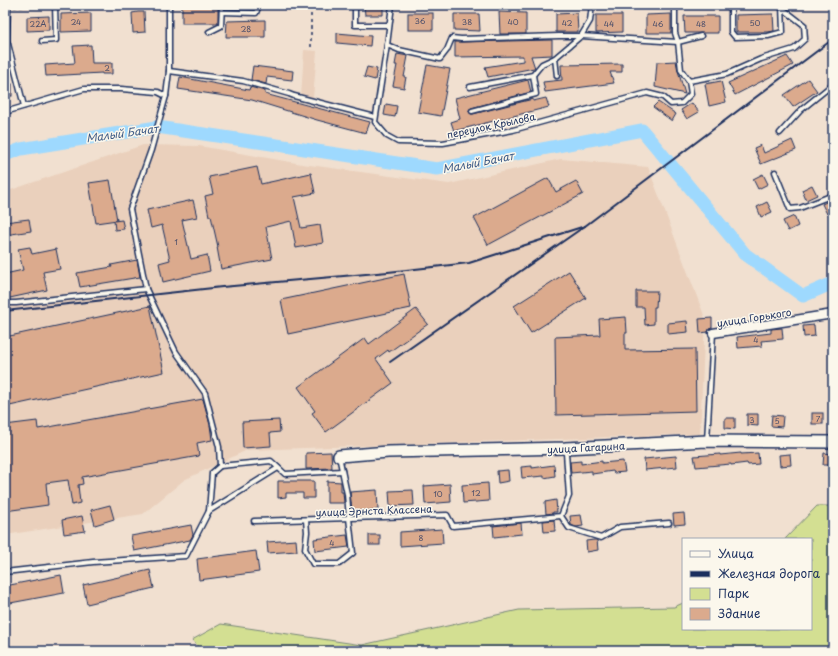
<svg xmlns="http://www.w3.org/2000/svg" width="838" height="656" viewBox="0 0 838 656" font-family="'Playpen Sans',sans-serif">
<style>
.built{fill:#ead0bc}
.green{fill:#d3df92;stroke:#778778}
.lines{fill:none;stroke-linecap:round;stroke-linejoin:round}
.river{stroke:#9ed9fe;stroke-width:13}
.building{fill:#dbaa8d;stroke:#1b2f5e}
.lane-casing{stroke:#1b2f5e;stroke-width:7}
.street-casing{stroke:#1b2f5e;stroke-width:11}
.secondary-casing{stroke:#1b2f5e;stroke-width:14}
.path{stroke:#1b2f5e;stroke-width:1.5;stroke-dasharray:3 3;stroke-linecap:butt}
.lane{stroke:#fbf7ec;stroke-width:4}
.street{stroke:#fbf7ec;stroke-width:8}
.secondary{stroke:#fbf7ec;stroke-width:11}
.rail{stroke:#1b2f5e;stroke-width:2}
.labels{text-anchor:middle;dominant-baseline:central;stroke-width:3;stroke-linejoin:round;paint-order:stroke}
.number-label{font-size:8px;fill:#4b4e6a}
.street-label{font-size:10px;fill:#1b2f5e;stroke:#fbf7ec}
.water-label{font-size:11px;font-style:italic;fill:#3c5a86;stroke:#fbf7ec}
</style>
<rect width="100%" height="100%" fill="#f1e0d0"/>
<filter id="ink" filterUnits="userSpaceOnUse"><feTurbulence type="fractalNoise" baseFrequency=".025" numOctaves="2"/><feDisplacementMap in="SourceGraphic" scale="8" xChannelSelector="R" yChannelSelector="G"/><feConvolveMatrix kernelMatrix="1 2 1 2 8 2 1 2 1" color-interpolation-filters="sRGB"/></filter>
<g filter="url(#ink)">
<g class="built">
<path d="M304,50L317,51L313,98L301,97Z"/>
<path d="M143,145L199,146L302,164L449,184L561,159L648,167L705,318L700,434L247,450L184,480L143,514L5,535V192Z"/>
</g>
<path class="green" d="M817,506H833V651H202L192,640L221,624L362,645L519,610L674,607L683,603V629H811V539H785Z"/>
<g class="lines">
<path class="river" d="M5,155L21,149L157,127L437,169L642,130L745,254L803,296L833,283"/>
</g>
<g class="building">
<rect x="182" y="5" width="36" height="18"/>
<path d="M364,5H383V15H365Z"/>
<path d="M138,12H144L145,32L133,33L132,13Z"/>
<path d="M499,12L526,13V34H500Z"/>
<path d="M91,13V31L61,32V14Z"/>
<rect x="408" y="13" width="25" height="17"/>
<path d="M577,13L578,32H556V14Z"/>
<path d="M454,14H479L480,31L454,30Z"/>
<path d="M671,14V33H646V15Z"/>
<path d="M773,14L774,31L768,32H736V15Z"/>
<path d="M596,15H622V32L596,33Z"/>
<path d="M49,16V30L27,31V17Z"/>
<path d="M684,16H718V33H685Z"/>
<path d="M265,20V37H226L227,21Z"/>
<path d="M337,33L371,36L370,46L337,43Z"/>
<path d="M552,40V55L531,56L535,68H534L488,77L485,67L523,61V56L455,57V42H461Z"/>
<path d="M91,45L92,63H112V74H102V73L46,76L45,65L75,63L73,46Z"/>
<path d="M397,54L408,56L404,77H406L404,88L393,86L397,65H395Z"/>
<path d="M787,56L793,65L735,95L728,83Z"/>
<path d="M676,61L678,71L679,74L685,94L655,87L657,62Z"/>
<path d="M622,64V72H610L614,83L545,92L543,82L562,80L561,65Z"/>
<path d="M427,65L450,69L441,116L418,112Z"/>
<path d="M253,66L293,71L292,80L267,77L266,84L251,80Z"/>
<path d="M367,67L377,69L375,80L364,77Z"/>
<path d="M180,77L249,90L250,87L265,91V94L370,122L366,133L317,120L252,100L178,89Z"/>
<path d="M808,79L817,91L793,107L784,95Z"/>
<path d="M528,80L531,92L471,108L469,110V112L471,114H473L533,99V101L546,98L549,107L454,131L451,122L460,119L455,98Z"/>
<path d="M721,81L726,102L709,106L705,84Z"/>
<rect x="5" y="84" width="7" height="12"/>
<path d="M658,102L676,114L672,121L653,107Z"/>
<path d="M692,103L699,112L687,119L681,110Z"/>
<path d="M386,104L397,106L395,117L384,115Z"/>
<path d="M792,140L796,150L761,164L754,148L761,145L764,153Z"/>
<path d="M257,167L261,184L311,173L315,193L294,197L301,228L320,225L323,243L296,248L291,221L266,227L272,259L221,269L217,247H218L211,216H209L205,196L213,194L209,177Z"/>
<path d="M763,174L768,184L758,189L753,179Z"/>
<path d="M548,178L556,192L576,181L583,194L488,245L474,218Z"/>
<path d="M110,180L117,220L96,223L89,183Z"/>
<path d="M812,185L817,195L806,200L802,190Z"/>
<path d="M833,199V211L827,214L822,204Z"/>
<path d="M193,200L197,217L182,220L191,259L207,255L210,271L163,282L159,263L170,260L162,225L151,228L147,210Z"/>
<path d="M767,202L772,212L761,217L757,207Z"/>
<path d="M794,216L798,226L788,231L783,221Z"/>
<path d="M29,219L31,231L5,235V222Z"/>
<path d="M122,220L124,229L115,230L114,221Z"/>
<path d="M30,247L32,254L56,249L60,269L43,272L47,290L5,299V274L23,270L18,249Z"/>
<path d="M137,260L140,277L80,287L77,273L112,267L111,265Z"/>
<path d="M569,271L586,298L531,333L514,306Z"/>
<path d="M404,274L411,308L288,334L281,300Z"/>
<path d="M636,291H657L656,307H654V324L645,325L644,307H636Z"/>
<path d="M150,306L164,372L5,407V337Z"/>
<path d="M416,309L428,324L389,352L388,350L376,359L393,383L326,432L312,413L315,411L298,387L365,338L369,344Z"/>
<path d="M626,317L627,333H625V350L695,349L696,411L556,415L555,337L600,335L599,319Z"/>
<path d="M712,318V328L709,329L708,332L700,333L699,319Z"/>
<path d="M687,321L688,332L668,334V323Z"/>
<path d="M814,325L815,336L804,337L803,326Z"/>
<path d="M782,328L783,339L761,341L762,346L738,348L737,337L771,333V329Z"/>
<path d="M203,399L210,425L212,440L197,443L199,456L82,477L83,484L78,485L80,503L72,505L68,480L46,483L48,505L5,511V425L37,421L38,429Z"/>
<rect x="812" y="413" width="11" height="11"/>
<path d="M747,414H758V426L747,425Z"/>
<path d="M772,415L783,416L782,427L771,426Z"/>
<path d="M725,418H735V429L725,428Z"/>
<path d="M279,420L280,432L270,433L271,446L243,448L242,422Z"/>
<path d="M331,452L332,468L306,469V453Z"/>
<path d="M741,453V454L758,453L759,464L748,465L747,463L731,465V464L696,467L694,456L720,454V455Z"/>
<path d="M824,453L833,454V465H823Z"/>
<path d="M790,454L791,465L780,466L779,455Z"/>
<path d="M676,456L677,467L645,470L644,459Z"/>
<path d="M581,461V464L602,461V463L623,461L625,472L614,473L613,471L592,474V471L571,473L570,462Z"/>
<path d="M554,465L555,476L544,478V476L522,478L521,467L532,466V468Z"/>
<path d="M508,470L509,481L498,483L497,471Z"/>
<path d="M278,481H314V498H303V493H286V497L278,498Z"/>
<path d="M327,481L341,482V492H343L344,503H327Z"/>
<path d="M488,483L489,501L463,503L462,485Z"/>
<path d="M450,484L451,502L425,504L424,486Z"/>
<path d="M377,490L378,510L352,511L350,492Z"/>
<path d="M413,490L414,505L390,506L389,491Z"/>
<path d="M556,500L557,512H553V513L546,514L545,502Z"/>
<path d="M110,505L114,519L95,525L91,510Z"/>
<path d="M684,513L685,524L674,525L673,514Z"/>
<path d="M581,515L583,526L576,527L571,525L570,516Z"/>
<path d="M82,516L85,531L64,534L62,520Z"/>
<path d="M554,520L555,531L544,532L543,521Z"/>
<path d="M521,523L522,534L494,537L493,526Z"/>
<path d="M191,525L193,535L190,540L134,551L131,536Z"/>
<path d="M442,529L443,543L400,546V532Z"/>
<path d="M347,535L349,547L315,551L314,539Z"/>
<rect x="369" y="535" width="11" height="10"/>
<path d="M296,540L297,551L268,553L267,542Z"/>
<path d="M594,540H597L598,550L587,552L586,541Z"/>
<path d="M256,551L259,572L199,580L197,559Z"/>
<path d="M150,570L154,588L87,604L83,585Z"/>
<path d="M61,575L64,593L5,604V586Z"/>
</g>
<g class="lines">
<defs>
<g id="lane">
<path d="M8,5L7,40L24,106"/>
<path d="M355,5V25H389"/>
<path d="M392,5L387,45L375,122L387,136L398,142L443,143L513,130L647,93L663,97L671,104L682,103L691,94L689,81"/>
<path d="M675,5V33L678,42L681,70L689,81L727,74L761,59L794,49L805,39L804,25L782,8"/>
<path d="M731,5V32L735,37L768,36L783,32L782,5"/>
<path d="M222,12L256,13L259,5"/>
<path d="M209,32L221,26L222,5"/>
<path d="M42,41L56,40L55,5"/>
<path d="M387,45L399,50L440,59L447,50L452,38L461,39L559,36H581L678,42L701,36"/>
<path d="M555,58L557,76"/>
<path d="M169,71L243,81L289,94L294,96L375,117"/>
<path d="M470,87L533,75L542,64L555,58L581,36L590,21L592,5"/>
<path d="M472,111L536,94L533,75"/>
<path d="M5,112L84,89H121L158,92L166,96L169,71V5"/>
<path d="M780,133L801,110L827,89L833,83"/>
<path d="M775,172L790,209L800,208L833,195"/>
<path d="M146,289L176,352L205,393L219,447L220,466L271,461L285,474L342,471"/>
<path d="M5,303H16L146,289L130,209L151,150L166,96"/>
<path d="M707,441L713,333"/>
<path d="M220,466L212,473L209,511L278,468"/>
<path d="M561,516L569,528L601,538L620,527L669,523"/>
<path d="M306,520L307,532L305,549L313,564H339L353,553L349,518L347,494L339,456"/>
<path d="M254,521L447,515L453,526L561,516L569,496L566,453L565,448"/>
<path d="M5,572L93,562L186,556L209,511"/>
</g>
<path id="street" d="M713,333L833,314"/>
<path id="secondary" d="M339,456L388,452L565,448L707,441L833,442"/>
</defs>
<use href="#lane" class="lane-casing"/>
<use href="#street" class="street-casing"/>
<use href="#secondary" class="secondary-casing"/>
<g class="path">
<path d="M14,7L50,5"/>
<path d="M311,47V5"/>
</g>
<use href="#lane" class="lane"/>
<use href="#street" class="street"/>
<use href="#secondary" class="secondary"/>
<g class="rail">
<path d="M5,311L222,287L388,272L469,263L585,226"/>
<path d="M390,362L585,226L833,39"/>
</g>
</g>
</g>
<g class="labels">
<g class="number-label">
<text x="420" y="21">36</text>
<text x="76" y="22">24</text>
<text x="467" y="22">38</text>
<text x="513" y="22">40</text>
<text x="567" y="23">42</text>
<text x="755" y="23">50</text>
<text x="38" y="24">22А</text>
<text x="609" y="24">44</text>
<text x="658" y="24">46</text>
<text x="701" y="24">48</text>
<text x="246" y="29">28</text>
<text x="107" y="68">2</text>
<text x="176" y="242">1</text>
<text x="756" y="340">4</text>
<text x="818" y="419">7</text>
<text x="752" y="420">3</text>
<text x="777" y="421">5</text>
<text x="476" y="493">12</text>
<text x="438" y="494">10</text>
<text x="421" y="538">8</text>
<text x="332" y="543">4</text>
</g>
<g class="street-label">
<text transform="translate(491 125) rotate(-12)">переулок Крылова</text>
<text transform="translate(754 317) rotate(-9)">улица Горького</text>
<text transform="translate(586 447) rotate(-3)">улица Гагарина</text>
<text transform="translate(374 510) rotate(-2)">улица Эрнста Классена</text>
</g>
<g class="water-label">
<text transform="translate(122 133) rotate(-8)">Малый Бачат</text>
<text transform="translate(478 162) rotate(-11)">Малый Бачат</text>
</g>
</g>
<rect width="838" height="656" fill="none" stroke="#fbf7ec" stroke-width="20"/>
<rect x="10" y="10" width="818" height="636" fill="none" stroke="#1b2f5e" stroke-width="1.5" filter="url(#ink)"/>
<rect x="682" y="538" width="130" height="92" fill="#fbf7ec" stroke="#a1a7b3"/>
<rect x="690" y="551" width="20" height="6" fill="#fbf7ec" stroke="#a1a7b3"/>
<text x="718" y="558" font-size="12" fill="#1b2f5e">Улица</text>
<rect x="690" y="571" width="20" height="6" fill="#1b2f5e" stroke="#a1a7b3"/>
<text x="718" y="578" font-size="12" fill="#1b2f5e">Железная дорога</text>
<rect x="690" y="588" width="20" height="12" fill="#d3df92" stroke="#a1a7b3"/>
<text x="718" y="598" font-size="12" fill="#1b2f5e">Парк</text>
<rect x="690" y="608" width="20" height="12" fill="#dbaa8d" stroke="#a1a7b3"/>
<text x="718" y="618" font-size="12" fill="#1b2f5e">Здание</text>
</svg>
